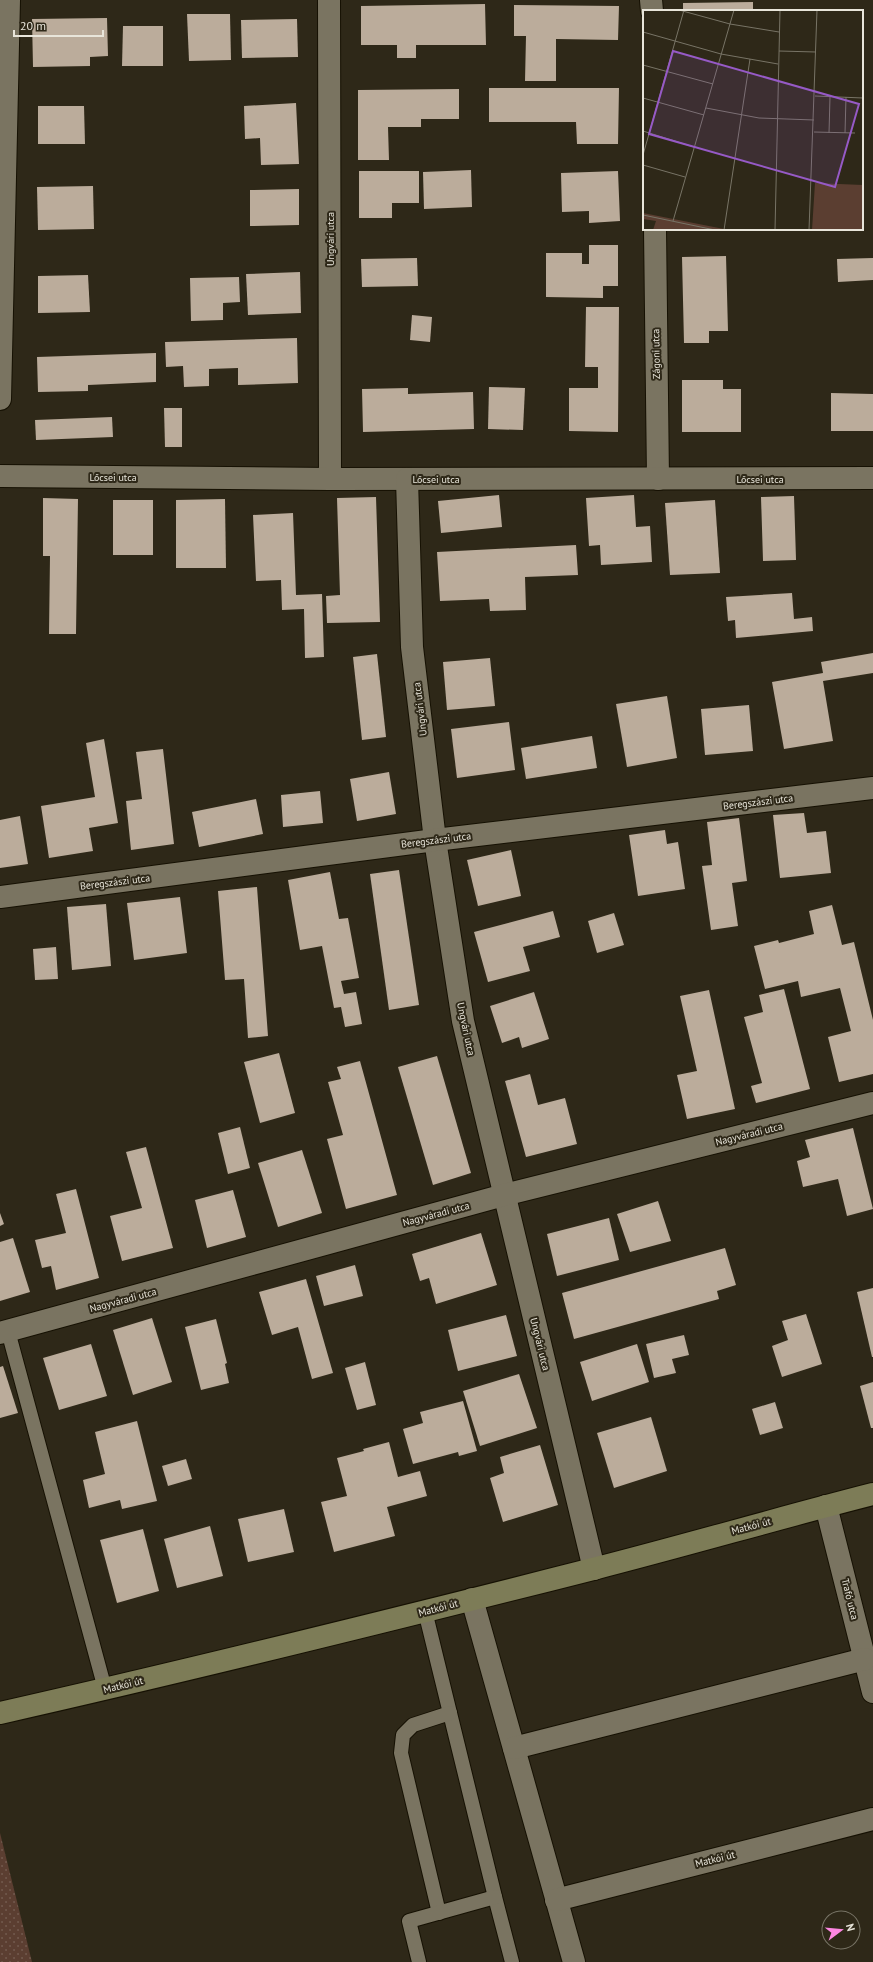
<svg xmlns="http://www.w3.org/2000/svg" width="873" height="1962" viewBox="0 0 873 1962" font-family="'PT Sans',sans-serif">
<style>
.grass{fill:url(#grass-dots)}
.building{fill:#bbac9b}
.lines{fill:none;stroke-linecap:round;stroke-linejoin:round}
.lane-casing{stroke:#161103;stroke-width:16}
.street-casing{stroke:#161103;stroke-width:24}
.secondary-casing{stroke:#161103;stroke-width:24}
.lane{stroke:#7a7461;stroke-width:14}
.street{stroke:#7a7461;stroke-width:22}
.secondary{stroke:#7d7c57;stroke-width:22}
.labels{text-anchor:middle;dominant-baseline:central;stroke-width:4;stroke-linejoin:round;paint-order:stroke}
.street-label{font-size:10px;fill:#e8e5da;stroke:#2e2818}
.inset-road{fill:none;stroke:#787466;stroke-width:1}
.view{fill:#965ac6;fill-opacity:0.15;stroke:#965ac6;stroke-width:2}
.inset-edge{fill:none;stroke:#e8e5da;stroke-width:2}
</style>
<defs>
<pattern id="grass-dots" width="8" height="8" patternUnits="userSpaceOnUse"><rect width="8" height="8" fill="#5b3e31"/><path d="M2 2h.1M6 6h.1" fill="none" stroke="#735a4e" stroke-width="1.8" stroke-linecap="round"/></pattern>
</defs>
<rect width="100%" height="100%" fill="#2e2818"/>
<path class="grass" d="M0,1833L32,1962H0Z"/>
<g class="building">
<path d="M753,2V11H683V3Z"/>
<path d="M485,4L486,45H416V58H397V45H361V6Z"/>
<path d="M514,5L619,6L618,40L556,39V81H525L526,36H514Z"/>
<path d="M187,14H230L231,60L189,61Z"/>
<path d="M107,18L108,56L90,57V66L33,67L32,19Z"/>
<path d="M297,19L298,57L242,58L241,20Z"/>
<path d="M123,26H163V66H122Z"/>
<path d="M489,88H619L618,144H577L576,122H489Z"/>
<path d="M459,89V119H421V127H388L389,160H358V90Z"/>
<path d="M296,103L299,164L261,165L260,138L245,139L244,106Z"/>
<path d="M38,106H84L85,144H38Z"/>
<path d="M471,170L472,207L424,209L423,172Z"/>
<path d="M359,171H419V203H392V218H359Z"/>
<path d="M618,171L620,221L589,223V211L562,212L561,173Z"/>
<path d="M93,186L94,229L38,230L37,187Z"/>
<path d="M299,189V225L250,226V190Z"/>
<path d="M589,245H618V286H603V298L546,297V253H582V264H589Z"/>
<path d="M726,256L728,331H709V343H684L682,257Z"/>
<path d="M417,258L418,286L362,287L361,259Z"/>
<path d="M873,258V280L838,282L837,259Z"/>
<path d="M300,272L301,313L248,315L246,274Z"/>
<path d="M88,275L90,312L38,313V276Z"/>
<path d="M239,277L240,302L223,303V320L191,321L190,278Z"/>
<path d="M586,307H619L618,432L569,431V388H598V367H585Z"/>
<path d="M412,315L432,317L430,342L410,340Z"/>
<path d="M297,338L298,383L238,385V368L209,369V386L184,387L183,366L166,367L165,342Z"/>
<path d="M156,353V382L88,385V391L38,392L37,357Z"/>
<path d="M682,380H723V389H741V432H682Z"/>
<path d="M489,387L525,388L523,430L488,429Z"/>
<path d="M408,388V394L473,392L474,429L363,432L362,389Z"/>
<path d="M831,393L873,394V431H831Z"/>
<path d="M164,408H182V447H165Z"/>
<path d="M112,417L113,437L36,440L35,420Z"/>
<path d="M499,495L502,527L441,533L438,501Z"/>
<path d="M634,495L636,527L650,526L652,562L601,565L600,545L589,546L586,498Z"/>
<path d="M794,496L796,560L763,561L761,497Z"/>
<path d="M376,497L380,622L327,623L326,596L340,595L337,498Z"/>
<path d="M43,498L78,499L76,634H49L50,556H43Z"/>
<path d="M225,499L226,568H176V500Z"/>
<rect x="113" y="500" width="40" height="55"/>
<path d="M715,500L720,573L670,575L665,503Z"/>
<path d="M293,513L296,595L322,594L324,657L305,658L304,609L282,610L281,580L256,581L253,515Z"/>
<path d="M576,545L578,575L525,577L526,610L490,611L489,599L440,601L437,552Z"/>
<path d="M792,593L794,619L812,617L813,631L736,638L735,620L728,621L726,597Z"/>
<path d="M873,653V673L823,681L833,741L784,749L772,682L823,673L821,662Z"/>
<path d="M377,654L386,737L362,740L353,657Z"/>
<path d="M490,658L495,706L447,710L443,662Z"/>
<path d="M667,696L677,758L627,767L616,704Z"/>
<path d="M749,705L753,751L705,755L701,709Z"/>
<path d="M509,722L515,770L457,778L451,729Z"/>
<path d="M592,736L597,768L526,779L521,748Z"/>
<path d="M104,739L118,823L89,828L93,851L49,858L41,806L95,797L86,743Z"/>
<path d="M163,749L174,844L131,850L126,801L142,799L136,752Z"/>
<path d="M389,772L396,814L357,821L350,779Z"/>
<path d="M320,791L323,823L283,827L281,795Z"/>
<path d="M256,799L263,834L199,847L192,812Z"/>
<path d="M804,813L807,833L826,831L831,873L780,878L773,815Z"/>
<path d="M20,816L28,864L0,868V820Z"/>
<path d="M739,818L747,881L732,883L738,926L711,930L702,866L712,865L707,822Z"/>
<path d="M665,830L667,844L678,842L685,889L638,896L629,835Z"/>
<path d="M511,850L521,896L478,906L467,860Z"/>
<path d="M399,870L419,1005L389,1010L370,874Z"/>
<path d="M330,872L339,919L348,918L359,978L341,981L344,994L356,992L362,1024L345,1027L341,1007L334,1008L322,946L300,950L288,880Z"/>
<path d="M257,887L268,1036L248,1038L244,979L225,980L218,891Z"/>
<path d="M180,897L187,953L134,960L127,903Z"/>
<path d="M106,904L111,966L72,970L67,907Z"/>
<path d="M832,905L842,945L854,942L873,1020V1074L839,1082L828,1037L851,1031L840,988L801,997L798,981L765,989L754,946L778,940L779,943L814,934L809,911Z"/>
<path d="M553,911L560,937L523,947L530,971L488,982L474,932Z"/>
<path d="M614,913L624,945L597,953L588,921Z"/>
<path d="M56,947L58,979L35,980L33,949Z"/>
<path d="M784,989L810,1089L756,1103L751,1086L762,1083L744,1017L763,1012L759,995Z"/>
<path d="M709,990L735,1109L687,1119L677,1075L697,1071L680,996Z"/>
<path d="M534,992L549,1039L522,1048L519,1037L502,1043L490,1006Z"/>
<path d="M279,1053L295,1113L260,1123L244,1062Z"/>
<path d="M437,1056L471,1173L433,1185L398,1067Z"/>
<path d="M360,1061L397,1195L346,1209L327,1139L343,1135L328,1082L341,1079L337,1067Z"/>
<path d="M530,1074L538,1105L565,1098L577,1144L526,1157L505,1081Z"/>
<path d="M240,1127L250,1168L228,1174L218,1133Z"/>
<path d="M853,1128L873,1209L847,1216L838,1179L803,1187L797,1161L810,1157L805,1140Z"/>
<path d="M146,1147L173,1248L122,1261L110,1216L142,1208L126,1152Z"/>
<path d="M302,1150L322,1213L278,1227L258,1163Z"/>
<path d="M76,1189L99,1278L56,1290L51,1266L42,1268L35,1240L66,1233L56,1194Z"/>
<path d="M233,1190L246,1237L207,1248L195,1200Z"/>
<path d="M658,1201L671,1241L630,1252L617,1214Z"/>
<path d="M0,1213L4,1224L0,1226Z"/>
<path d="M609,1218L619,1260L557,1276L547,1234Z"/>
<path d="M481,1233L497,1285L436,1304L429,1278L420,1281L412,1254Z"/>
<path d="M13,1238L30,1292L0,1301V1242Z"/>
<path d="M725,1248L736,1285L717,1291L719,1299L574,1339L562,1293Z"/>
<path d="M355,1265L363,1296L324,1306L316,1276Z"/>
<path d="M306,1279L333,1373L312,1379L298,1327L272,1335L259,1292Z"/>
<path d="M873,1288V1357H872L857,1292Z"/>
<path d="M806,1314L822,1364L782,1377L772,1346L788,1340L782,1321Z"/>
<path d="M506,1315L517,1356L458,1371L448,1330Z"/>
<path d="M152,1318L172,1382L133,1395L113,1330Z"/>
<path d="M216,1319L227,1363L225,1364L229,1383L201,1390L185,1327Z"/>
<path d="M684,1335L689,1355L672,1359L676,1373L654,1378L646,1344Z"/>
<path d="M91,1344L107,1396L59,1410L43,1358Z"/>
<path d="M637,1344L649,1382L592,1401L580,1362Z"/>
<path d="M365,1362L376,1405L357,1410L345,1368Z"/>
<path d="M3,1366L18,1413L0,1418V1367Z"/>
<path d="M519,1374L537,1428L480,1446L463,1391Z"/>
<path d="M873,1382V1428H871L860,1386Z"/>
<path d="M463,1401L477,1451L459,1456L458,1452L413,1464L403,1429L423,1423L420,1412Z"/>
<path d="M775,1402L783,1428L760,1435L752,1409Z"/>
<path d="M651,1417L667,1471L614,1488L597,1433Z"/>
<path d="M137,1421L157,1501L122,1509L120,1500L89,1508L83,1480L105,1474L95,1432Z"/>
<path d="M389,1442L398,1477L420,1471L427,1496L387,1507L395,1536L334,1552L321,1502L347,1496L337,1458L364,1451L363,1449Z"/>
<path d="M540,1445L558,1505L503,1522L490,1478L504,1473L500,1457Z"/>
<path d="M186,1459L192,1479L168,1486L162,1466Z"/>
<path d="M284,1509L294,1552L248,1562L238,1519Z"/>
<path d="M210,1526L223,1576L177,1588L164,1539Z"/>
<path d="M143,1529L159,1591L117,1603L100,1540Z"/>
</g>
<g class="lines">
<defs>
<g id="lane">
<path d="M8,1331L105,1689"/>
<path d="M425,1611L495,1897L512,1962"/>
<path d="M439,1913L401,1753L403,1735L413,1725L450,1713"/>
<path d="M419,1962L409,1921L495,1897"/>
</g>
<g id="street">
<path d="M329,0L330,479"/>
<path d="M651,0L652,11"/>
<path d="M655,229L658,479"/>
<path d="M0,399L9,0"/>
<path d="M0,476L330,479L873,478"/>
<path d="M407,479L412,647L435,840L463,1021L594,1569"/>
<path d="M0,897L435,840L873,788"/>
<path d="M0,1333L504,1195L873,1103"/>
<path d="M826,1506L873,1692"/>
<path d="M472,1599L574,1962"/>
<path d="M514,1748L865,1659"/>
<path d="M556,1900L873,1819"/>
</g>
<path id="secondary" d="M0,1713C199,1668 396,1619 593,1569C687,1545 779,1518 873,1494"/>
</defs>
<use href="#lane" class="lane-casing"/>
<use href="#street" class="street-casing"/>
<use href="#secondary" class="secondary-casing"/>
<use href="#lane" class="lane"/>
<use href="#street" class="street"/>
<use href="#secondary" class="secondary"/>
</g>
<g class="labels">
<g class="street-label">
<text transform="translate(330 239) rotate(-90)">Ungvári utca</text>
<text transform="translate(656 354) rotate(-91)">Zágoni utca</text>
<text x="113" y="477">Lőcsei utca</text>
<text x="436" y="479">Lőcsei utca</text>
<text x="760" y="479">Lőcsei utca</text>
<text transform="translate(420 709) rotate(-97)">Ungvári utca</text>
<text transform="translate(758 802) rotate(-7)">Beregszászi utca</text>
<text transform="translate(436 840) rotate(-7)">Beregszászi utca</text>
<text transform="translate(115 882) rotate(-7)">Beregszászi utca</text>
<text transform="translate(466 1029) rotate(78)">Ungvári utca</text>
<text transform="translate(749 1134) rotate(-14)">Nagyváradi utca</text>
<text transform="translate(436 1214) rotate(-15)">Nagyváradi utca</text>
<text transform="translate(123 1300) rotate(-15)">Nagyváradi utca</text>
<text transform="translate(540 1344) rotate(76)">Ungvári utca</text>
<text transform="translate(751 1526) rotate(-15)">Matkói út</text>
<text transform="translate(850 1599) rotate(76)">Trafó utca</text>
<text transform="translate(438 1608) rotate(-15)">Matkói út</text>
<text transform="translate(123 1685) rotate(-14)">Matkói út</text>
<text transform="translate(715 1859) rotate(-14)">Matkói út</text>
</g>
</g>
<g transform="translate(643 10)">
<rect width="220" height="220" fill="#2e2818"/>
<path d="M172,173L220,175V220H169ZM0,203L81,219V220H10L13,211L0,209Z" fill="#5b3e31"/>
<path class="inset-road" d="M36,0L87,14L136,22M0,22L78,44L135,54M136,41L173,42M0,55L70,74M172,86L220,88M0,88L61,105M63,98L116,108L171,110M0,121L51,137M171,122L212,123M186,123L187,87M202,123L203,87M0,145L41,0M0,155L42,167M0,205L72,220M30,211L91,0M81,220L107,49M132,220L137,0M166,220L174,0"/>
<path class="view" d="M30,41L216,94L192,177L6,124Z"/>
<rect width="220" height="220" class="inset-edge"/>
</g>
<g transform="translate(841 1930) rotate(74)"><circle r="19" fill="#2e2818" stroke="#787466"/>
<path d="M0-3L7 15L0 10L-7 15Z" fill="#fd86e1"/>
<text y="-6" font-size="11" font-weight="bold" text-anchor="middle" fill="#e8e5da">N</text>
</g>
<path d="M14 30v6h89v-6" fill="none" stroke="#e8e5da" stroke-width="2"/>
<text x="20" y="30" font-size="12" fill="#e8e5da" stroke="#2e2818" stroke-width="3" paint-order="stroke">20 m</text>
</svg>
